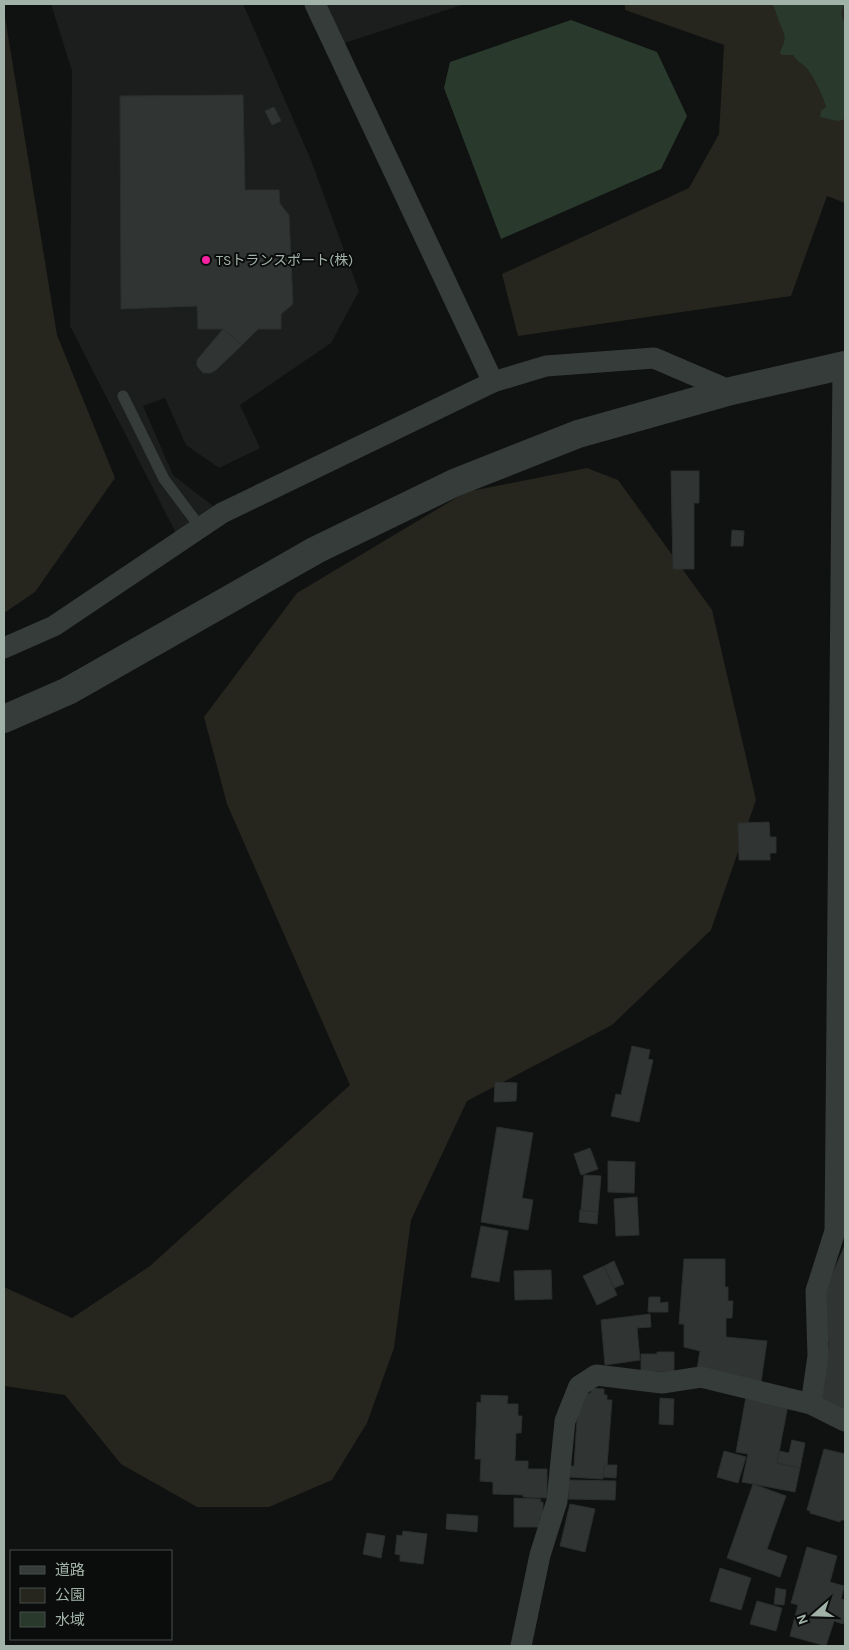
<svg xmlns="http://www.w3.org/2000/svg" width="849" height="1650" viewBox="0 0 849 1650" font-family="Karla,'Noto Sans JP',sans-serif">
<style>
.built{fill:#1c1e1e}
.green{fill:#26261e}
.water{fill:#293a2d}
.building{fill:#303432;stroke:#2a2e2d}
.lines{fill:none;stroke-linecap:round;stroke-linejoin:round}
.service{stroke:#353c39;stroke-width:11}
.minor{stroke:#353c39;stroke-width:21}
.tertiary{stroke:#353c39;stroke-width:28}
.poi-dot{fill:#f722a1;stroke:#0b0c0c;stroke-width:2}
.labels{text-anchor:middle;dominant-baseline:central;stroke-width:4;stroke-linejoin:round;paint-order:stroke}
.poi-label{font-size:14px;fill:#a1b3a8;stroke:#0b0c0c;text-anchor:start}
</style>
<rect width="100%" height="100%" fill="#101111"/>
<g class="built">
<path d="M51,4H243L311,160L359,291L331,343L240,405L260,448L219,468L186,445L165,398L143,406L173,475L222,513L180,541L70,326L72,71Z"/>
<path d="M315,4H465L335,46Z"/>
</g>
<g class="green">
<path d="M625,4H845V203L827,196L791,296L518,336L502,274L689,188L719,134L724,45L625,10Z"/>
<path d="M4,11L57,335L115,478L35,592L4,613Z"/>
<path d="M587,468L618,480L712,610L756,800L711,930L612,1025L467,1101L411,1220L394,1348L367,1423L332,1480L269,1507H197L121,1464L65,1395L4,1386V1287L72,1318L150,1266L350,1085L227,804L204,717L297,593L466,492Z"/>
</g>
<g class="water">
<path d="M772,4H845C840,10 841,17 845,23V119L838,121L820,117L821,111L826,107C825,99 811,71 805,66C800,63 797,60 793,55H782L780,52C789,35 783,34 778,18C776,13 775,8 772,4Z"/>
<path d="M571,20L657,52L687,116L661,169L501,239L444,88L450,62Z"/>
</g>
<g class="building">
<path d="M243,95L245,190H279L280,204L289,215L293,304L281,314V329H258L242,345L223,329H198L197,306L121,309L120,96Z"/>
<path d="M274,107L281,121L272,125L265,111Z"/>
<path d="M223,329L242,345L216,370L211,373H203L197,366V360Z"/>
<path d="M671,471H699V503H694V569H673Z"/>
<path d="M732,530L744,531L743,546H731Z"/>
<path d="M769,822L770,837H776V853H770V860H739L738,823Z"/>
<path d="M632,1046L650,1050L648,1059L653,1060L639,1122L611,1116L616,1094L621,1095Z"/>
<path d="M495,1082L517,1083L516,1101L494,1102Z"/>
<path d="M497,1127L533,1133L522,1198L533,1200L528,1230L481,1222Z"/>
<path d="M590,1148L598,1169L581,1175L574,1154Z"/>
<path d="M608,1161L635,1162L634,1193L608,1192Z"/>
<path d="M584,1175L601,1176L598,1212L581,1210Z"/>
<path d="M637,1197L639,1235L616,1236L614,1199Z"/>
<path d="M580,1210L598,1212L597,1224L579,1222Z"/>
<path d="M481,1226L508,1231L499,1282L471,1277Z"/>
<path d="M845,1245V1413L819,1402L829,1343L825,1342L823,1295Z"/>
<path d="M684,1259H725V1287H728V1301H733L732,1318H726V1337L767,1341L761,1382L697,1369L700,1351L684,1347V1324H679Z"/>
<path d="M614,1261L624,1284L614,1288L604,1266Z"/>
<path d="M604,1266L617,1295L597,1305L583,1276Z"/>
<path d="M551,1270L552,1299L515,1300L514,1271Z"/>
<path d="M649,1297H660V1303L668,1302V1312H648Z"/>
<path d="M650,1314L651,1327L637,1328L640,1360L605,1365L601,1320Z"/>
<path d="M657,1352H674V1372H641V1354H657Z"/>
<path d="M591,1388L604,1389V1395H607V1400H612L607,1466H604L603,1479L567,1477V1466H574L578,1404L583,1405L584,1393H591Z"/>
<path d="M481,1395L508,1396L507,1404H518V1416H522L521,1433H516L515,1461H528V1469H547V1498L523,1497V1495L493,1494V1482L480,1481L481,1459H475L477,1402L481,1403Z"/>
<path d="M746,1397L788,1405L777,1463L800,1468L795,1492L742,1482L748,1454L736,1452Z"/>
<path d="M660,1398L674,1399L673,1425L659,1424Z"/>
<path d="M792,1440L805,1443L800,1468L777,1463L779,1451L789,1453Z"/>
<path d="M824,1449L845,1454V1517L844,1520H841L840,1522L810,1513V1511L807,1510Z"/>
<path d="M724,1451L746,1457L738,1483L717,1477Z"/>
<path d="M607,1465H617L616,1478L603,1477L604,1466Z"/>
<path d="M569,1480L616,1481L615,1500L568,1499Z"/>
<path d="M753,1484L786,1496L767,1549L787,1556L780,1577L727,1558Z"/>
<path d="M514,1498L541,1499L540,1502H543V1518H540L539,1527H514Z"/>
<path d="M570,1504L595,1509L585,1552L560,1546Z"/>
<path d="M447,1514L478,1516L477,1532L446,1529Z"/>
<path d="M403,1531L427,1534L423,1564L400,1561V1555L395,1554L397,1535L402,1536Z"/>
<path d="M367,1533L385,1536L381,1558L363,1554Z"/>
<path d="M807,1547L837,1556L830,1582L844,1586L841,1599L845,1600V1616L843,1624L834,1621L826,1646L790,1636L798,1605L791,1603Z"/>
<path d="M720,1568L751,1578L741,1610L710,1601Z"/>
<path d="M776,1588L786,1590L784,1605L774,1604Z"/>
<path d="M757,1601L782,1608L776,1631L750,1624Z"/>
</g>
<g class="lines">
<path class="service" d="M123,396L164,479L200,527"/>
<g class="minor">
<path d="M315,4L493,382"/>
<path d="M4,648L54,626L222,513L493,382L546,366L654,358L731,391"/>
<path d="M811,1404L818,1356L816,1291L835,1231L843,366"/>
<path d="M521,1646L540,1555L557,1501L565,1421L579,1386L596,1375L662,1383L701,1377L811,1404L845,1421"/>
</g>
<path class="tertiary" d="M4,719L68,691L316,550L454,483L578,434L731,391L845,365"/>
</g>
<circle class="poi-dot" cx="206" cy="260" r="5"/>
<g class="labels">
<g class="poi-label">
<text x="216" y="260">TSトランスポート(株)</text>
</g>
</g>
<rect width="849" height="1650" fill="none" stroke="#a1b3a8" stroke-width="10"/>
<rect x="10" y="1550" width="162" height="90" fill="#0b0c0c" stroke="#474f4a"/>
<rect x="20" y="1566" width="25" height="8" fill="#353c39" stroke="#474f4a"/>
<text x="55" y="1575" font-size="15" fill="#a1b3a8">道路</text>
<rect x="20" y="1588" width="25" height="15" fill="#26261e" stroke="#474f4a"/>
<text x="55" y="1600" font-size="15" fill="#a1b3a8">公園</text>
<rect x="20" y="1612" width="25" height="15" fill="#293a2d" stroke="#474f4a"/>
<text x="55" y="1625" font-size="15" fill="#a1b3a8">水域</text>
<g transform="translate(814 1615) rotate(250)" stroke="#0b0c0c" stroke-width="4" paint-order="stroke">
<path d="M0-4L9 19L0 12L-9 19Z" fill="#a1b3a8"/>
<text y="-8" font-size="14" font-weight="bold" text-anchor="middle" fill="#a1b3a8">N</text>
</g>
</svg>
